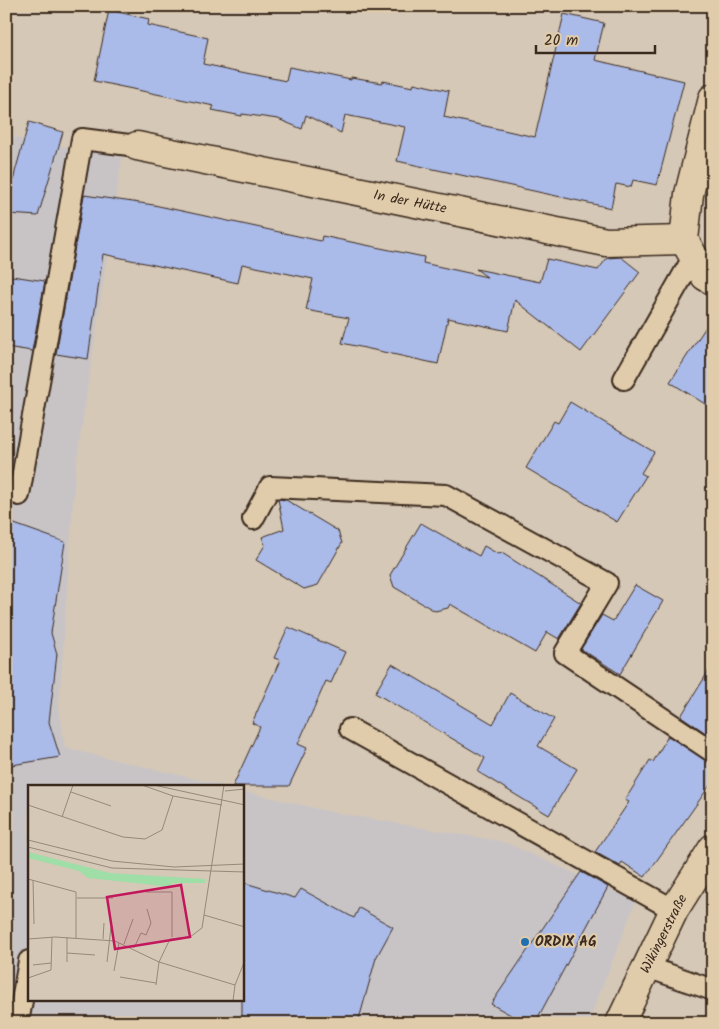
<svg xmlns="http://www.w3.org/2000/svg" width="719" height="1029" viewBox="0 0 719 1029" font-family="Kalam,sans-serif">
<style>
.built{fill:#c8c4c6}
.building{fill:#aabae9;stroke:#3b2a1e}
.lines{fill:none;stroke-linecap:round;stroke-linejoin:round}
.service-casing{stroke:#3b2a1e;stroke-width:24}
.minor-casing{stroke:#3b2a1e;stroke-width:31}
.service{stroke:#e0ccab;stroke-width:20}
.minor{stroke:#e0ccab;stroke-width:28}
.poi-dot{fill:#1f6fb2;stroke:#e0ccab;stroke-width:2}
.labels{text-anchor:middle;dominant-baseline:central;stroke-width:4;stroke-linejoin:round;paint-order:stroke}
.street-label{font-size:14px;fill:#3b2a1e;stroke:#e0ccab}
.poi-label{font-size:14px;font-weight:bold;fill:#3b2a1e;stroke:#e0ccab;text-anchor:start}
.inset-road{fill:none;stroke:#97897a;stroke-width:1}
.view{fill:#c2185b;fill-opacity:0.15;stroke:#c2185b;stroke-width:2.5}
.inset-edge{fill:none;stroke:#3b2a1e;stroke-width:2.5}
</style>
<rect width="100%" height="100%" fill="#d5c8b7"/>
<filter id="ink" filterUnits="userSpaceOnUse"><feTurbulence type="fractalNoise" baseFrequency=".02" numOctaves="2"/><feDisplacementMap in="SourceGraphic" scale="10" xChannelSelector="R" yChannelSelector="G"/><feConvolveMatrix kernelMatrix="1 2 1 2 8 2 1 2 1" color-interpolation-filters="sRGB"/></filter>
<g filter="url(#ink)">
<path class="built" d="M6,136L122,157L75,473L59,706L65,748L225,786H29V1000H242L243,791L331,812L504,842L636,901L588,1023H6Z"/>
<g class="building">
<path d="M109,10L149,19L148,25L208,38L203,64L286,81L289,67L351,80V78L382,83L383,81L413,87L414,83L449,91L444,117L535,137L564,14L604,23L595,60L684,81L657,185L633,180L631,187L616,184L611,208L397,161L405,127L345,115L341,133L306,115L302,129L278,119L242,114V116L212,110L214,106L94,81Z"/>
<path d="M29,122L63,132L38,216L8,214L15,172Z"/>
<path d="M84,195L154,205L321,241L322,236L424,257L423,263L487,277L476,269L540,282L547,259L598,270L607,258L621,257L640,272L581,352L515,300L508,331L448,318L438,364L342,343L349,318L306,310L313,279L242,264L238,283L103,254L88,359L56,354Z"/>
<path d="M6,275L45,281L32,351L6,347Z"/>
<path d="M713,316V409L670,382Z"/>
<path d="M570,402L654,452L641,473L646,476L617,522L526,468L554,421L558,423Z"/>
<path d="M278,499L286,500L338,531L342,543L318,585L304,589L256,560L265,545L262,537L284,529Z"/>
<path d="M6,521L65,542L51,633L57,654L49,722L60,757L6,766Z"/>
<path d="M421,523L479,556L484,546L498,554L502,553L581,603L559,639L547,632L535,653L450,604L448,608L435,611L394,587L390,575Z"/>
<path d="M635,585L663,601L620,674L581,649L602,615L613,621Z"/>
<path d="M288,627L345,652L331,683L326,681L298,744L307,748L289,786H233L260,727L252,723L280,660L274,658Z"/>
<path d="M392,664L493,724L510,693L554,719L538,746L577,769L549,815L478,772L485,758L375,693Z"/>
<path d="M713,664V738L681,716Z"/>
<path d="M668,736L713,764V781L645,877L622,862L620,866L595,852L629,802L625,800L650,760L653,762Z"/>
<path d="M581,872L608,887L535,1023H525L491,1004Z"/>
<path d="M242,882L295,898L301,889L354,918L359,908L393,927L376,958L358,1023H242Z"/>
</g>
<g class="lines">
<defs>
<g id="service">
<path d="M624,379L694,256"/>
<path d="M19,495L82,139L137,146"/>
<path d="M253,519L270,487L446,495L607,583L565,653L713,752"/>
<path d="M350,729L674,910"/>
<path d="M647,967L713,990"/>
<path d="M18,1023L29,961"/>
</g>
<g id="minor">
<path d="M713,98L689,194L684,240L705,276L713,281"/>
<path d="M137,146L606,242L684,240"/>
<path d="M620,1023L674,910L713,848"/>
</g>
</defs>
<use href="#service" class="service-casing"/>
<use href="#minor" class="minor-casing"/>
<use href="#service" class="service"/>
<use href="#minor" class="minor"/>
</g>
</g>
<circle class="poi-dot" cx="525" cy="942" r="5"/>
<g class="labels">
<g class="street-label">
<text transform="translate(410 202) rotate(11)">In der Hütte</text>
<text transform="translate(664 934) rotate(-63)">Wikingerstraße</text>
</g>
<g class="poi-label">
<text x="535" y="942">ORDIX AG</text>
</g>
</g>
<g transform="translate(28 785)">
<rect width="216" height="216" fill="#d5c8b7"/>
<path d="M0,67L82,88L177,94V98H144V102L60,93L51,86L0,73Z" fill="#9fdea7"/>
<path class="inset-road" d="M114,0L145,11L194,20M126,0L217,20M197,6L217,4M43,7L83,21M0,20L95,52L117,54L134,45L145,11M34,32L45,0M0,55L84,76L146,82L217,79M0,62L84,83L217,87M0,94L48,107V153M5,95L6,139M118,107H144V152M49,113H85M176,130L217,142M0,154L27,152L87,156L131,177L207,200M75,154L76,138M96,159L105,134M106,163L113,148L118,150L123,138L119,124M39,168L67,170M39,177V152M79,177L83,142M5,180L23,178M86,186L91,158M92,192L128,198M0,193L23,185L24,152M128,200L131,177L142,154L162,152L174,143L196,0M205,216L207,200L217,175"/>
<path class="view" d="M153,100L162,152L87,164L79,112Z"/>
<rect width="216" height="216" class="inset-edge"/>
</g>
<rect width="719" height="1029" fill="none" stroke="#e0ccab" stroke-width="25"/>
<rect x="12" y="12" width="694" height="1004" fill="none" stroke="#3b2a1e" stroke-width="2" filter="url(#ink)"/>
<path d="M536 45v8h119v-8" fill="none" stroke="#3b2a1e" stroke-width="2.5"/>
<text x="544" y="45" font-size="15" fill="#3b2a1e" stroke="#e0ccab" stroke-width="4" paint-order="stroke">20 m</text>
</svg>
